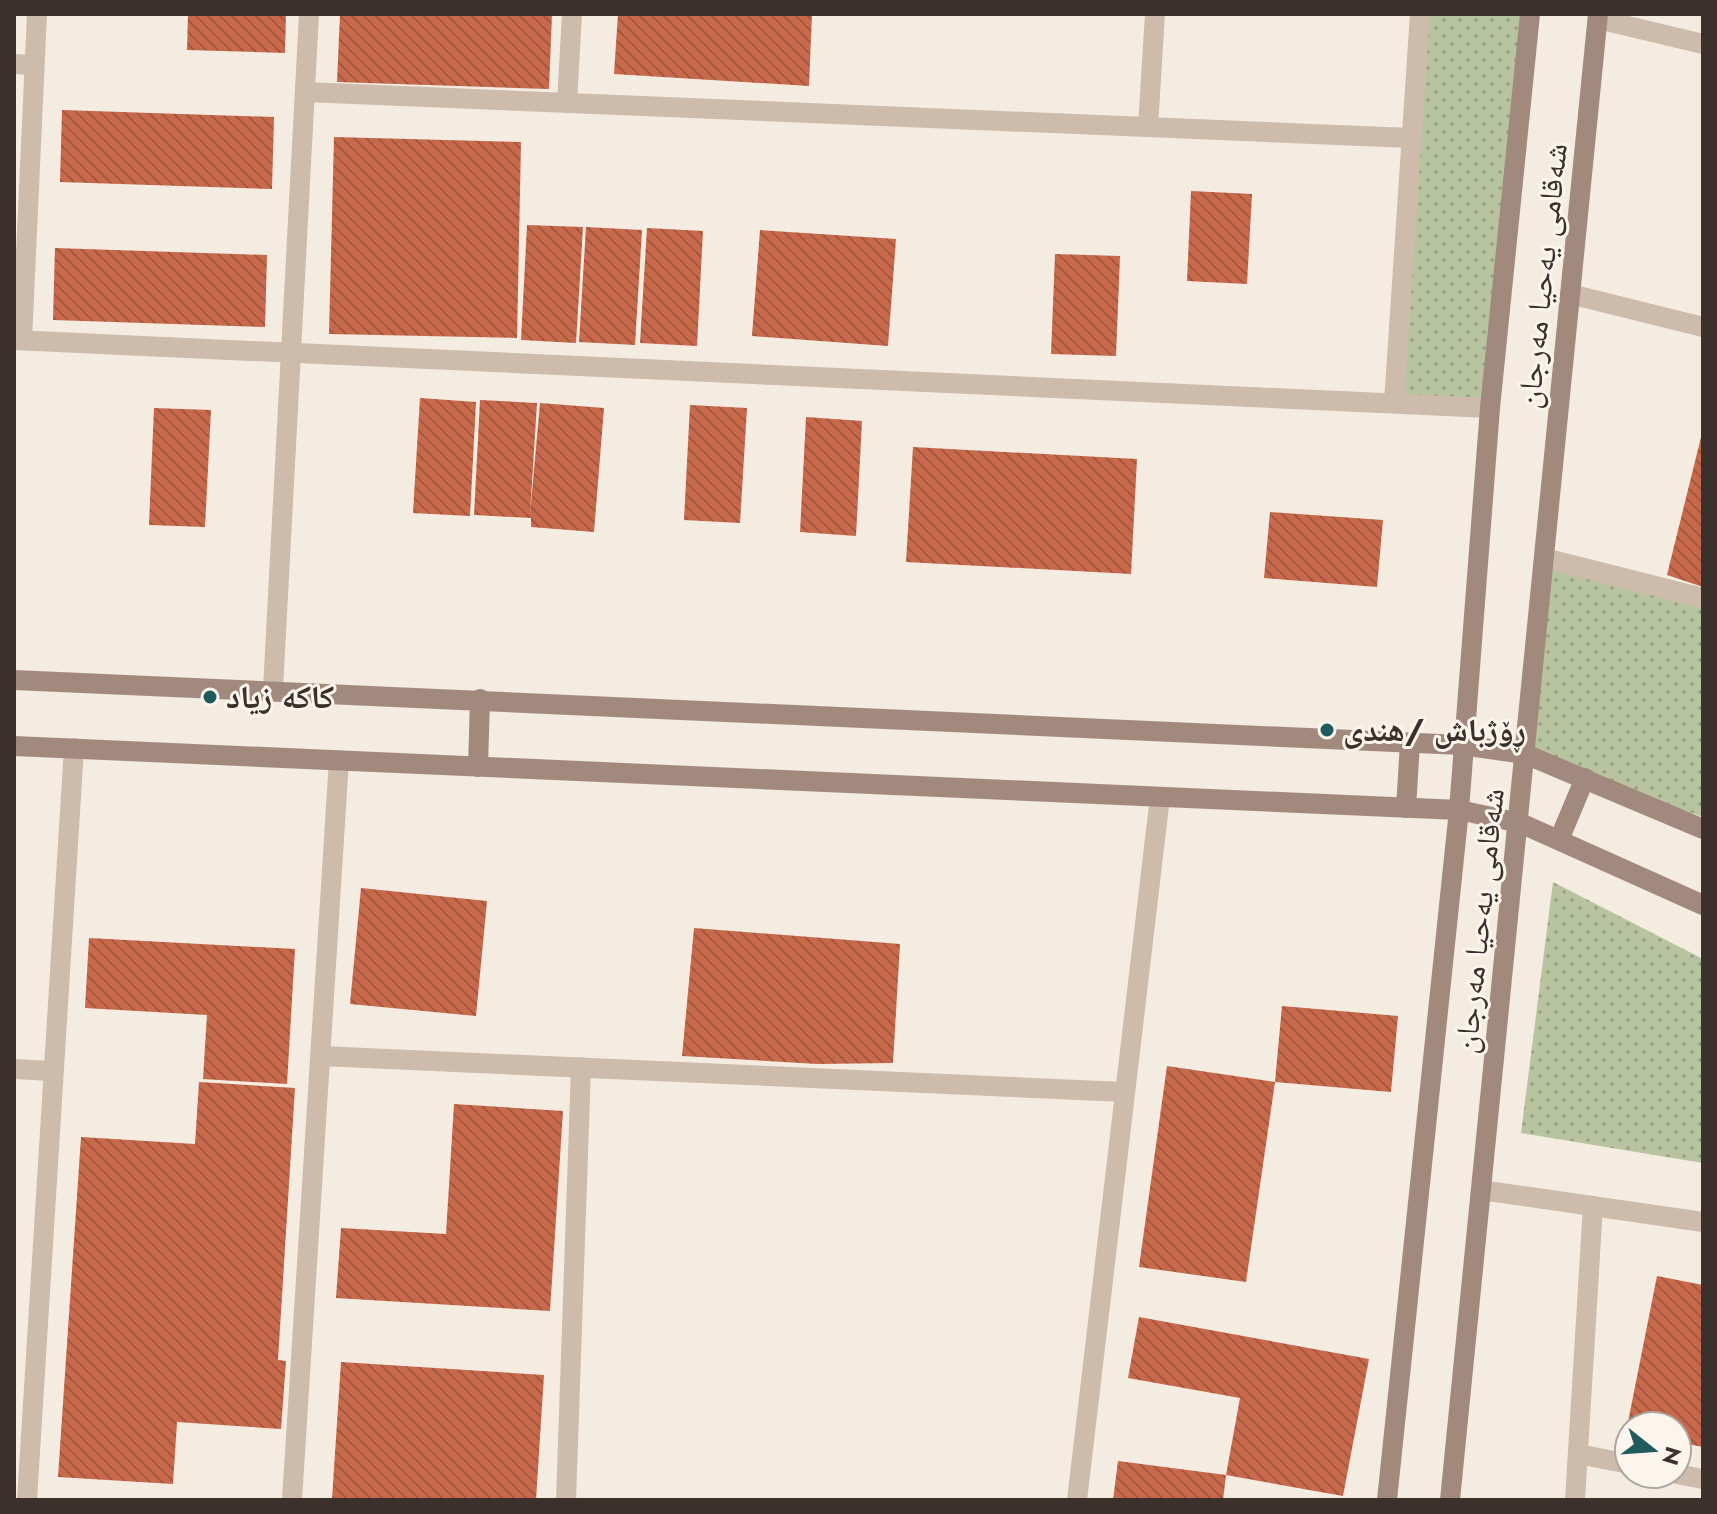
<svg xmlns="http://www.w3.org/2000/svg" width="1717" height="1514" viewBox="0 0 1717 1514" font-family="Jost,'Noto Naskh Arabic',sans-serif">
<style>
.grass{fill:url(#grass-dots)}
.building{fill:url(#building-back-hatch)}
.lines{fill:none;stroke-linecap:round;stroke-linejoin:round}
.street{stroke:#cdbbac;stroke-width:20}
.secondary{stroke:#a18a7d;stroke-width:20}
.poi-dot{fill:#1f5a5e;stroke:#fbf5ee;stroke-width:3}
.labels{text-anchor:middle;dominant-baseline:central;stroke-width:6;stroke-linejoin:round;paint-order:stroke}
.street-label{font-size:32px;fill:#3b302b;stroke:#fbf5ee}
.poi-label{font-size:32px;font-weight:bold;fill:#3b302b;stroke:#fbf5ee;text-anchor:start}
</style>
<defs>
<pattern id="grass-dots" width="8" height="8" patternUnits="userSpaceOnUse" patternTransform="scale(2)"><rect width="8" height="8" fill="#b8c4a0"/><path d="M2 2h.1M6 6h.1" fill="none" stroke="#97a083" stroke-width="1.8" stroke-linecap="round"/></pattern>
<pattern id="building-back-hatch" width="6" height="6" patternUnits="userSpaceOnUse" patternTransform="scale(2)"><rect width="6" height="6" fill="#c8694b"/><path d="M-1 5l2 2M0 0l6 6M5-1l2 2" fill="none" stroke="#a4573f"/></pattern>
</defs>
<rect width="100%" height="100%" fill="#f4ebe1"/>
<g class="grass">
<path d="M1420,14H1526L1490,408L1394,403Z"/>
<path d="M1544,558L1703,598V817L1525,754Z"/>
<path d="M1553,882L1703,959V1163L1521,1133Z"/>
</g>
<g class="building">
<path d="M188,14H286L285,53L187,50Z"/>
<path d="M340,14H552L549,89L337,82Z"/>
<path d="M618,14H812L809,86L614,74Z"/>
<path d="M62,110L274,117L272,189L60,182Z"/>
<path d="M334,137L521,142L517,338L329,334Z"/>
<path d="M1191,191L1252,194L1247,284L1187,281Z"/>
<path d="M527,225L583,227L576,343L521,340Z"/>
<path d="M586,227L642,230L635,345L579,342Z"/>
<path d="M647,228L703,231L697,346L640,343Z"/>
<path d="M760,230L896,239L888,346L752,336Z"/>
<path d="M55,248L267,255L265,327L53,320Z"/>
<path d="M1055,254L1120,256L1116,356L1051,354Z"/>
<path d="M420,398L476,402L470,516L413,513Z"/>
<path d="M480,400L537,403L530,514L540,403L604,408L594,532L531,527V518L474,515Z"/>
<path d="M690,405L747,408L740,523L684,520Z"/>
<path d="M154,408L211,410L205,527L149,525Z"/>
<path d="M806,417L862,421L856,536L800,532Z"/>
<path d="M1702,433H1703V587L1667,575Z"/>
<path d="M913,447L1137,459L1131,574L906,562Z"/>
<path d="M1270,512L1383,520L1377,587L1264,578Z"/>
<path d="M361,888L487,901L476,1016L350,1004Z"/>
<path d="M694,928L900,944L893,1063L818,1064L682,1056Z"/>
<path d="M89,938L295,949L287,1084L203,1079L207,1015L85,1008Z"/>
<path d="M1282,1006L1398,1016L1391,1092L1275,1082Z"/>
<path d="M1167,1066L1275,1082L1246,1282L1139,1267Z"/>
<path d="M199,1082L295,1088L278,1360L286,1361L281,1429L177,1422L173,1484L58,1477L81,1137L195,1144Z"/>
<path d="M454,1104L563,1111L550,1311L336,1298L341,1228L446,1234Z"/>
<path d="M1657,1276L1703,1285V1447L1677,1442V1426H1629V1433L1626,1432Z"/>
<path d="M1139,1317L1369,1359L1343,1496L1226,1475L1223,1500H1113L1118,1461L1226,1475L1240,1398L1128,1378Z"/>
<path d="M341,1362L544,1375L536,1500L332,1499Z"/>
</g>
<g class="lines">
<g class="street">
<path d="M1598,19L1703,44"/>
<path d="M14,64L34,65"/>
<path d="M305,92L1410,138"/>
<path d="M567,103L572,14"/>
<path d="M1148,127L1155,14"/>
<path d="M1570,294L1703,327"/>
<path d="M14,340L1490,408"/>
<path d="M22,340L37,14"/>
<path d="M1394,403L1420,14"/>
<path d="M1544,558L1703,598"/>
<path d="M273,689L309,14"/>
<path d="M321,1056L1124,1092"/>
<path d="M14,1069L52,1071"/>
<path d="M1481,1190L1703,1222"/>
<path d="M1578,1454L1629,1464"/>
<path d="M1677,1474L1703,1479"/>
<path d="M27,1500L74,748"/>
<path d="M292,1500L339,760"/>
<path d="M566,1500L581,1067"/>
<path d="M1077,1500L1160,797"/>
<path d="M1575,1500L1593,1206"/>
</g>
<g class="secondary">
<path d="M14,680L1462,745L1525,754L1703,829"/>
<path d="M14,746L1459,810L1520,823L1703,905"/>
<path d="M478,767L480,699"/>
<path d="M1406,808L1410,743"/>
<path d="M1559,840L1585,778"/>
<path d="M1387,1500L1459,810L1490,408L1530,14"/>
<path d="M1450,1500L1598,14"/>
</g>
</g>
<g class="poi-dot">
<circle cx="210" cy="697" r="8"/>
<circle cx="1327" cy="730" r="8"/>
</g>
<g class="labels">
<g class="street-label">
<text transform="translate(1542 276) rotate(-84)">شەقامی یەحیا مەرجان</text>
<text transform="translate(1479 921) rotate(-84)">شەقامی یەحیا مەرجان</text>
</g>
<g class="poi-label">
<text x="226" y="697">کاکە زیاد</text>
<text x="1343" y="730">ڕۆژباش /ھندی</text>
</g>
</g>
<rect width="1717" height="1514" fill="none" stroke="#3b302b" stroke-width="32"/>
<g transform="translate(1653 1450) rotate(107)"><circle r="38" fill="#fbf5ee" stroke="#aea6a0" stroke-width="2"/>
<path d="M0-6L14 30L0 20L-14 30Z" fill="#1f5a5e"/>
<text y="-12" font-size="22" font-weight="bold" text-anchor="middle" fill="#3b302b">N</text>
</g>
</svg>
